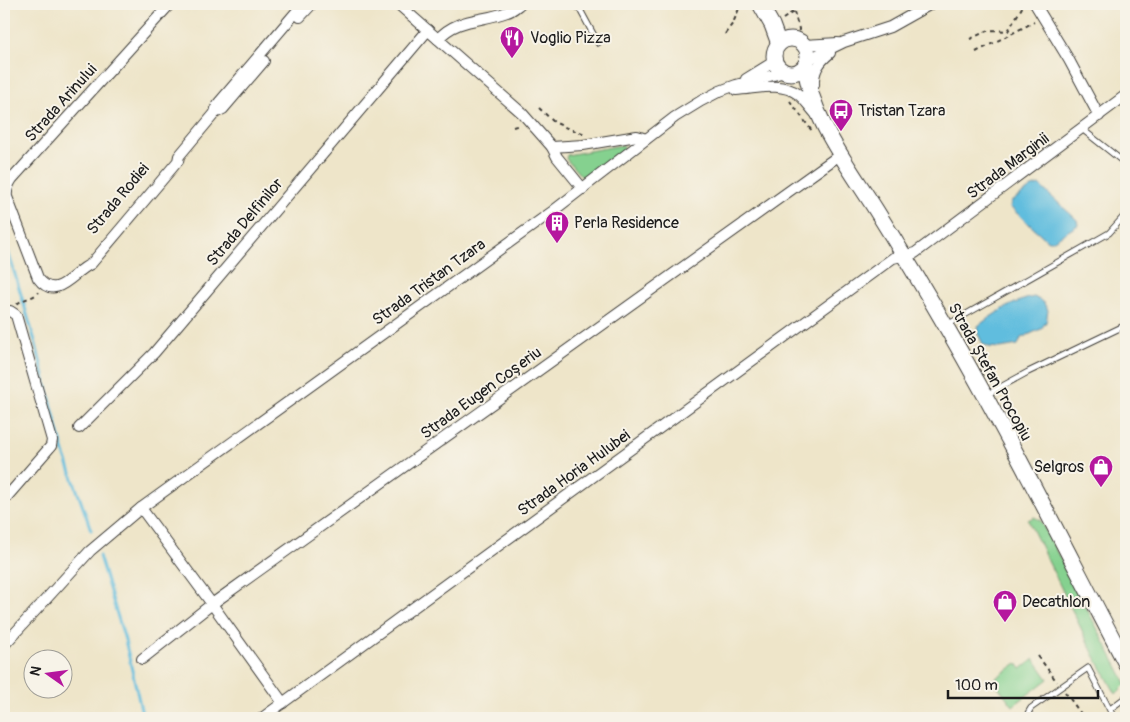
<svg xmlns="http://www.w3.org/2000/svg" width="1130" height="722" viewBox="0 0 1130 722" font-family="Pangolin,sans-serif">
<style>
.green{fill:#85d18f;stroke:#507656}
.water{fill:#60bdde;stroke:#3e6c7d}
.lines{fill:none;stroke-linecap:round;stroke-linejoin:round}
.stream{stroke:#60bdde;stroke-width:3}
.lane-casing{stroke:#3c3a36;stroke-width:7}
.street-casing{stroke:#3c3a36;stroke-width:12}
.secondary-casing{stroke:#3c3a36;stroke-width:17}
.path{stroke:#3c3a36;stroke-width:2;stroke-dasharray:4 4;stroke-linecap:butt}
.lane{stroke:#fff;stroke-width:5}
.street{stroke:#fff;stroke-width:10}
.secondary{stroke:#fff;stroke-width:15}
.labels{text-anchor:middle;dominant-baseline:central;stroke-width:4;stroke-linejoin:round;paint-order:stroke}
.poi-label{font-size:16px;fill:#1c1c1c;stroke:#f7f3e8;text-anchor:start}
.street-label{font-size:16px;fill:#1c1c1c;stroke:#f7f3e8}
</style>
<rect width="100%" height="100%" fill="#f7f3e8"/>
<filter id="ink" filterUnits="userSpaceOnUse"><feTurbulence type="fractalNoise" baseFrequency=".02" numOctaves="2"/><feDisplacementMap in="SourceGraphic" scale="10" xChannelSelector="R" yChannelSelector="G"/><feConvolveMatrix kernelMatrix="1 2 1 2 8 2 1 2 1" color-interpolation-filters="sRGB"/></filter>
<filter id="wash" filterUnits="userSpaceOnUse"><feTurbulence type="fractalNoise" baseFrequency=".0096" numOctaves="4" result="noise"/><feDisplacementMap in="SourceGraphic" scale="20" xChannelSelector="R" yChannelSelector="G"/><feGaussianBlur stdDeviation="1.12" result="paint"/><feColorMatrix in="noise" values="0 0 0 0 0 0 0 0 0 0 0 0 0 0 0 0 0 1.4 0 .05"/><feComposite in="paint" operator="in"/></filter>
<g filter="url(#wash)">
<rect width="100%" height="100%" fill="#eee5c9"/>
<g class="green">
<path d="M622,145L624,146L623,150L586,178L581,176L566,159L567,155Z"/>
<path d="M1034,517L1040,520L1126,683V684L1116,694L1094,655L1028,520Z"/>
<path d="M1034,659L1048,679L1013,706L993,680L1017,663L1021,669Z"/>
</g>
<g class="water">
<path d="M1039,185L1077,220L1078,225L1052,241H1048L1010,207L1011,202L1032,187Z"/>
<path d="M1034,297L1043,302L1048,310L1046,322L1041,329L1021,338L1018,345L1000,348L989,347L983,344L977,332L978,326C993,314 1016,300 1034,297Z"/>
</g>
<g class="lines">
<g class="stream">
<path d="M4,238L35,341L64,453L91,530"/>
<path d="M99,556L125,640L143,718"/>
</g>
</g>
</g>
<g filter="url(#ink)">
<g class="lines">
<defs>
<g id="lane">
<path d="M577,4L598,43"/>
<path d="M1082,129L1126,164"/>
<path d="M947,325L1109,233L1126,214"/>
<path d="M986,395L1028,372L1126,325"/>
<path d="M1110,709L1126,697"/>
<path d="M1032,718L1028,713L1031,708L1088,668L1114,718"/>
</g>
<g id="street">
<path d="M170,4L12,179C8,185 6,190 7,197L38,278C56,303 74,271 91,264L178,161L179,156L215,113L217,105L303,4"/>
<path d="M398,4L522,113L552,147L583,145L637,136L646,139"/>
<path d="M1035,4L1069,60L1099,116"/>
<path d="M300,17L312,4"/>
<path d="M438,39C458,17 482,22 507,12C512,11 516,7 520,4"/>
<path d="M804,45L838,43"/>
<path d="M807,60L844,42L890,27L931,4"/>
<path d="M746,79L775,61"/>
<path d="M814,85C813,71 819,62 830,53"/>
<path d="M736,90C757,89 779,81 798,94C804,98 810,108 816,114"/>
<path d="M215,113L223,109L264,61"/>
<path d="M552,147L557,157L583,189"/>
<path d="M4,311H10L16,315L52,440L51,446L4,500"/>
<path d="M79,428L154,353L428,30"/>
<path d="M141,508L212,604L283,703"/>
<path d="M4,645L90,551L141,508L553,211L675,117L701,101L720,91L736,85L785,72"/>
<path d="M142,659L212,604L841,154"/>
<path d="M262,718L893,258L915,253L1126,95"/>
</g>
<g id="secondary">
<path d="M760,4L772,25L779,44"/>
<circle cx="791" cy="56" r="17"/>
<path d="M805,65C811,119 848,165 876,210C899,247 922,285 944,323C1009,435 1066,550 1126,664"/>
</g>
</defs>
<use href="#lane" class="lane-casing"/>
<use href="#street" class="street-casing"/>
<use href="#secondary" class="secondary-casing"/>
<g class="path">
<path d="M796,4L794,12L799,29L798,38"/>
<path d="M4,9L8,4"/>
<path d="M783,19L793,12"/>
<path d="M725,34L733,23L741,4"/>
<path d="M970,39L989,30L1008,31L1024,4"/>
<path d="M976,52L1034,22"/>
<path d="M790,101L812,131"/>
<path d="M539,108L554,122L569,129L586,134"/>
<path d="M513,127L520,125"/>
<path d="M17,304C24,298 32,299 39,292"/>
<path d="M1038,656L1057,682"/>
<path d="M1065,692L1084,718"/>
</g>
<use href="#lane" class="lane"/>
<use href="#street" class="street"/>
<use href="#secondary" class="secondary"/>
</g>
</g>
<defs>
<symbol id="restaurant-pin" viewBox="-11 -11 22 30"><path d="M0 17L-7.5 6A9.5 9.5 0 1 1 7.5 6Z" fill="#b5179e" stroke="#f7f3e8"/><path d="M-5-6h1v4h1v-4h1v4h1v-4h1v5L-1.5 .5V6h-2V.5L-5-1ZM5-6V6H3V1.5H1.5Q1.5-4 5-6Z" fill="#fff"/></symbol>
<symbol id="bus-pin" viewBox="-11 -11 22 30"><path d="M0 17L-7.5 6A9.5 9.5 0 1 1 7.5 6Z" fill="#b5179e" stroke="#f7f3e8"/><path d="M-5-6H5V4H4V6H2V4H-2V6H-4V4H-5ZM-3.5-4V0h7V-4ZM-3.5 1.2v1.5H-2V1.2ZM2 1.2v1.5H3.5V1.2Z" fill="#fff"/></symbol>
<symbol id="building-pin" viewBox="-11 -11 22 30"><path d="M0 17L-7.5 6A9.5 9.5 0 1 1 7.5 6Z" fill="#b5179e" stroke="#f7f3e8"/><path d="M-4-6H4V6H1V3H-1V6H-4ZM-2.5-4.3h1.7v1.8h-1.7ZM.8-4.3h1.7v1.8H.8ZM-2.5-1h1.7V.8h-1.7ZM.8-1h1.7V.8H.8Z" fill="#fff"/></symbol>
<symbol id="shop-pin" viewBox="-11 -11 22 30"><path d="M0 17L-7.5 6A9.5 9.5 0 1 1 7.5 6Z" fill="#b5179e" stroke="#f7f3e8"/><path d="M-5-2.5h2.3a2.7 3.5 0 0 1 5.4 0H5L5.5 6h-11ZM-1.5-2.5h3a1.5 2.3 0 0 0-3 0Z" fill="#fff"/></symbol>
</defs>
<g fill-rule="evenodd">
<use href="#restaurant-pin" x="498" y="24" width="28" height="38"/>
<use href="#bus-pin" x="827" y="97" width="28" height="38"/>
<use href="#building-pin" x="543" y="209" width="28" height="38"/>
<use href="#shop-pin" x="1087" y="453" width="28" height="38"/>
<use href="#shop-pin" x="991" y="588" width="28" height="38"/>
</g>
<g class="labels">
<g class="poi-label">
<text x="530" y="38">Voglio Pizza</text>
<text x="858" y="111">Tristan Tzara</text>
<text x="574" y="223">Perla Residence</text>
<text x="1084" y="467" text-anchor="end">Selgros</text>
<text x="1022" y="602">Decathlon</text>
</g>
<g class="street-label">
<text transform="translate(61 103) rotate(-48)">Strada Arinului</text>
<text transform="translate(1008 166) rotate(-37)">Strada Marginii</text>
<text transform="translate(118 199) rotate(-50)">Strada Rodiei</text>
<text transform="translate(245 222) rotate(-50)">Strada Delfinilor</text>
<text transform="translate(429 282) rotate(-36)">Strada Tristan Tzara</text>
<text transform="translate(990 372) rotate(61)">Strada Ștefan Procopiu</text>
<text transform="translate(481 393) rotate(-36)">Strada Eugen Coșeriu</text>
<text transform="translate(574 473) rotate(-36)">Strada Horia Hulubei</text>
</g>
</g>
<rect width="1130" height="722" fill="none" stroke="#f7f3e8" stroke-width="20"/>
<g transform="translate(48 674) rotate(284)"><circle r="24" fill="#f7f3e8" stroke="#9f9d96"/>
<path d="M0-4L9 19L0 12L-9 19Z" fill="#b5179e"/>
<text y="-8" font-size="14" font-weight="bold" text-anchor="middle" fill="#1c1c1c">N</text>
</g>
<path d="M948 690v8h150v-8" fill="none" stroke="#1c1c1c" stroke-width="2.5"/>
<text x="955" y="690" font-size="15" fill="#1c1c1c" stroke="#f7f3e8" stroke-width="4" paint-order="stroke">100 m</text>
</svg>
